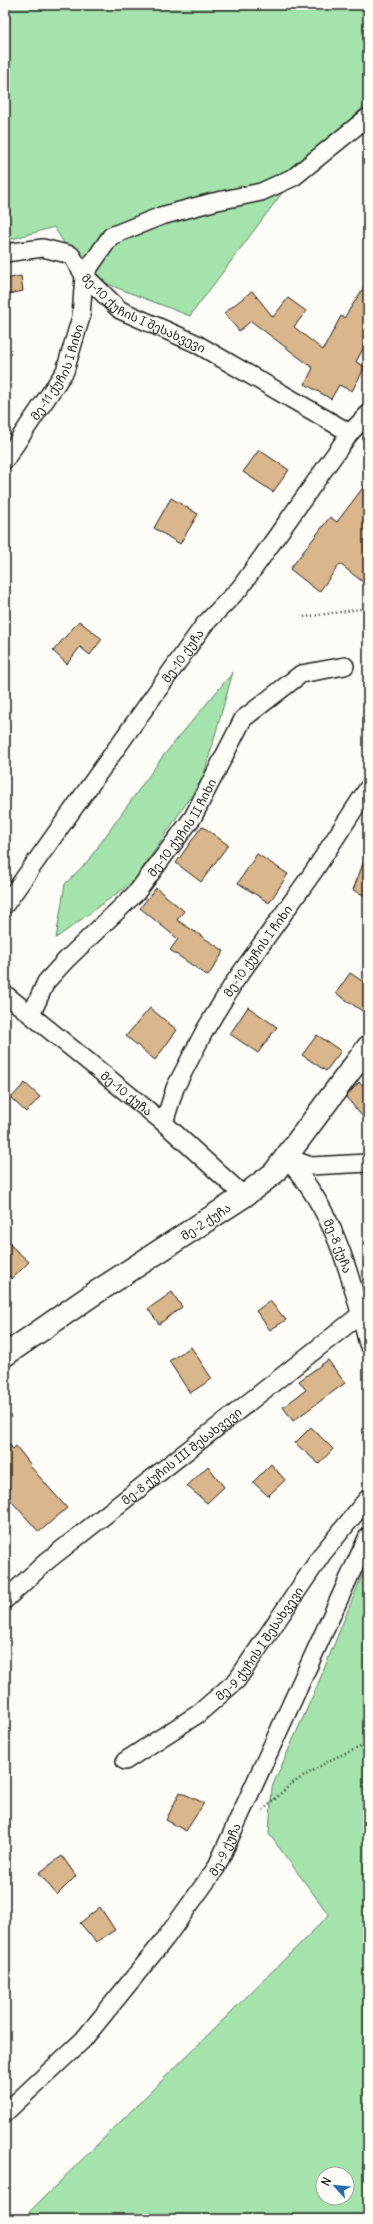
<svg xmlns="http://www.w3.org/2000/svg" width="373" height="2224" viewBox="0 0 373 2224" font-family="Delius,'Noto Sans Georgian',sans-serif">
<style>
.green{fill:#a4e3ab;stroke:#608064;fill-rule:evenodd}
.building{fill:#d9b68b;stroke:#1c1c1c}
.lines{fill:none;stroke-linecap:round;stroke-linejoin:round}
.street-casing{stroke:#1c1c1c;stroke-width:20}
.secondary-casing{stroke:#1c1c1c;stroke-width:25}
.path{stroke:#1c1c1c;stroke-width:2.5;stroke-dasharray:1 3;stroke-linecap:butt}
.street{stroke:#fdfcf7;stroke-width:17}
.secondary{stroke:#fdfcf7;stroke-width:22}
.labels{text-anchor:middle;dominant-baseline:central;stroke-width:4;stroke-linejoin:round;paint-order:stroke}
.street-label{font-size:12px;fill:#1c1c1c;stroke:#fdfcf7}
</style>
<rect width="100%" height="100%" fill="#fdfcf7"/>
<filter id="ink" filterUnits="userSpaceOnUse"><feTurbulence type="fractalNoise" baseFrequency=".025" numOctaves="2"/><feDisplacementMap in="SourceGraphic" scale="8" xChannelSelector="R" yChannelSelector="G"/><feConvolveMatrix kernelMatrix="1 2 1 2 8 2 1 2 1" color-interpolation-filters="sRGB"/></filter>
<g filter="url(#ink)">
<g class="green">
<path d="M5,5H368V102L294,177L190,316L84,275L54,227L5,241Z"/>
<path d="M233,672L203,778L134,881L56,938L65,884L87,862L163,756Z"/>
<path d="M368,1561V2219H22L329,1915L269,1834L272,1787L318,1684ZM323,2174H347V2198H323Z"/>
</g>
<g class="building">
<path d="M21,276L23,291L5,295V279Z"/>
<path d="M368,281V339L356,362L365,367L352,391L339,385L331,399L305,384L313,368L251,321L239,331L224,313L252,291L273,317L288,298L306,311L294,327L323,350L341,316L344,318Z"/>
<path d="M259,450L289,470L273,492L243,472Z"/>
<path d="M368,481V586L340,564L319,592L290,569L330,517L337,522Z"/>
<path d="M171,498L198,514L180,544L154,528Z"/>
<path d="M79,621L102,639L90,655L80,647L67,664L53,651Z"/>
<path d="M202,826L228,845L201,882L176,863Z"/>
<path d="M367,853H368V897L353,890Z"/>
<path d="M257,854L288,874L269,903L238,883Z"/>
<path d="M156,888L184,911L177,920L224,951L208,976L170,950L178,939L140,908Z"/>
<path d="M350,973L368,985V1015L336,993Z"/>
<path d="M248,1007L277,1027L258,1053L230,1034Z"/>
<path d="M150,1008L177,1030L155,1060L126,1036Z"/>
<path d="M317,1035L341,1051L326,1071L302,1055Z"/>
<path d="M368,1080V1123L346,1097L359,1082L361,1085Z"/>
<path d="M25,1083L40,1097L26,1112L11,1098Z"/>
<path d="M5,1240L29,1262L12,1279L5,1271Z"/>
<path d="M172,1292L182,1307L159,1324L148,1309Z"/>
<path d="M270,1301L286,1320L270,1330L256,1311Z"/>
<path d="M191,1347L212,1379L190,1393L169,1361Z"/>
<path d="M328,1360L345,1383L293,1421L283,1407L306,1390L299,1381Z"/>
<path d="M311,1427L333,1449L319,1464L295,1443Z"/>
<path d="M5,1439L13,1449L16,1446L31,1465L30,1466L67,1508L39,1532L5,1494Z"/>
<path d="M271,1464L285,1480L268,1496L253,1482Z"/>
<path d="M208,1466L224,1487L207,1503L187,1486Z"/>
<path d="M180,1792L204,1803L186,1831L166,1820Z"/>
<path d="M62,1856L76,1876L57,1895L39,1873Z"/>
<path d="M100,1907L115,1930L96,1942L80,1923Z"/>
</g>
<g class="lines">
<defs>
<g id="street">
<path id="s1" d="M5,253L43,248L71,255L84,275L120,310L195,343L350,433"/>
<path d="M84,275L111,236L161,216L213,202L261,192L294,177L368,117"/>
<path id="s2" d="M5,460L65,371L81,317L84,275"/>
<path id="s3" d="M5,905L204,625L240,588L350,433L368,414"/>
<path id="s4" d="M5,994L164,1123L244,1196"/>
<path id="s5" d="M31,1015L46,982L66,960L137,892L193,817L243,719L301,674L345,666"/>
<path id="s6" d="M164,1123L175,1088L205,1030L235,981L314,871L368,788"/>
<path id="s7" d="M286,1158C336,1213 350,1274 368,1344"/>
<path d="M288,1158L311,1166L368,1163"/>
<path id="s8" d="M5,1600L47,1561L361,1314"/>
<path id="s9" d="M125,1761L198,1714L237,1680L323,1553L368,1498"/>
<path id="s10" d="M5,2113L83,2040L165,1939L216,1868L368,1536"/>
</g>
<g id="secondary">
<path id="s11" d="M5,1355L92,1295L244,1196L274,1173L368,1047"/>
</g>
</defs>
<use href="#street" class="street-casing"/>
<use href="#secondary" class="secondary-casing"/>
<g class="path">
<path d="M304,617L368,608"/>
<path d="M263,1810L291,1784L332,1759L368,1744"/>
</g>
<use href="#street" class="street"/>
<use href="#secondary" class="secondary"/>
</g>
</g>
<g class="labels">
<g class="street-label">
<text stroke="none"><textPath href="#s1" startOffset="163">მე-10 ქუჩის I შესახვევი</textPath></text>
<text stroke="none"><textPath href="#s2" startOffset="103">მე-11 ქუჩის I ჩიხი</textPath></text>
<text stroke="none"><textPath href="#s3" startOffset="306">მე-10 ქუჩა</textPath></text>
<text stroke="none"><textPath href="#s5" startOffset="243">მე-10 ქუჩის II ჩიხი</textPath></text>
<text stroke="none"><textPath href="#s6" startOffset="197">მე-10 ქუჩის I ჩიხი</textPath></text>
<text stroke="none"><textPath href="#s4" startOffset="157">მე-10 ქუჩა</textPath></text>
<text stroke="none"><textPath href="#s11" startOffset="241">მე-2 ქუჩა</textPath></text>
<text stroke="none"><textPath href="#s7" startOffset="103">მე-8 ქუჩა</textPath></text>
<text stroke="none"><textPath href="#s8" startOffset="228">მე-8 ქუჩის III შესახვევი</textPath></text>
<text stroke="none"><textPath href="#s9" startOffset="181">მე-9 ქუჩის I შესახვევი</textPath></text>
<text stroke="none"><textPath href="#s10" startOffset="345">მე-9 ქუჩა</textPath></text>
</g>
</g>
<rect width="373" height="2224" fill="none" stroke="#fdfcf7" stroke-width="20"/>
<rect x="10" y="10" width="353" height="2204" fill="none" stroke="#1c1c1c" stroke-width="1.5" filter="url(#ink)"/>
<g transform="translate(335 2186) rotate(297)"><circle r="19" fill="#fdfcf7" stroke="#a3a29f"/>
<path d="M0-3L7 15L0 10L-7 15Z" fill="#1f6fb2"/>
<text y="-6" font-size="11" font-weight="bold" text-anchor="middle" fill="#1c1c1c">N</text>
</g>
</svg>
